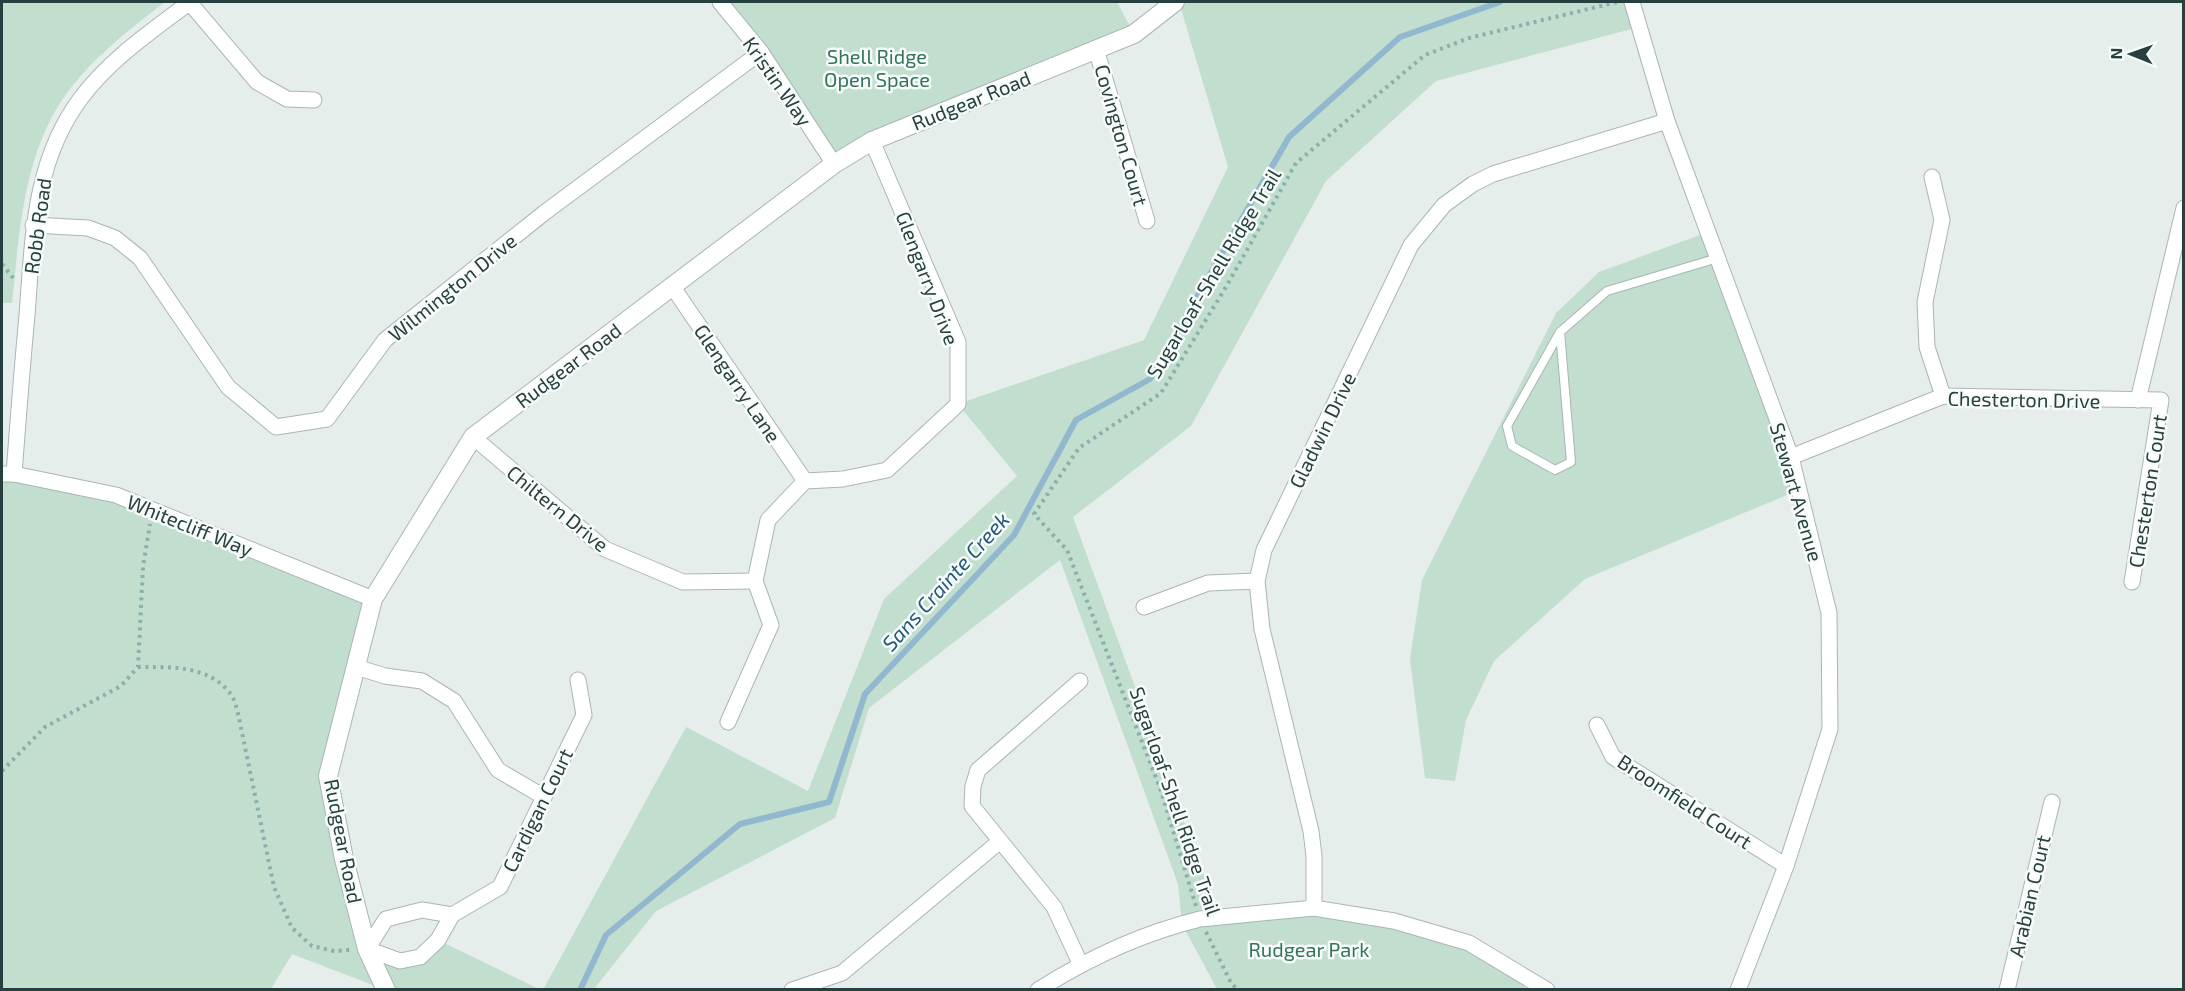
<svg xmlns="http://www.w3.org/2000/svg" width="2185" height="991" viewBox="0 0 2185 991" font-family="'Exo 2',sans-serif">
<style>
.green{fill:#c1decf}
.lines{fill:none;stroke-linecap:round;stroke-linejoin:round}
.stream{stroke:#92b8d0;stroke-width:6}
.service-casing{stroke:#a9b6b5;stroke-width:10}
.minor-casing{stroke:#a9b6b5;stroke-width:17}
.tertiary-casing{stroke:#a9b6b5;stroke-width:20}
.path{stroke:#89b0ac;stroke-width:4;stroke-dasharray:3 4.5;stroke-linecap:butt}
.service{stroke:#fff;stroke-width:8}
.minor{stroke:#fff;stroke-width:15}
.tertiary{stroke:#fff;stroke-width:18}
.labels{text-anchor:middle;dominant-baseline:central;stroke-width:5;stroke-linejoin:round;paint-order:stroke}
.park-label{font-size:20px;fill:#32755b;stroke:#f7fbfa}
.street-label{font-size:20px;fill:#26403f;stroke:#f7fbfa}
.water-label{font-size:21px;font-style:italic;fill:#225879;stroke:#f7fbfa}
</style>
<rect width="100%" height="100%" fill="#e6eeec"/>
<g class="green">
<path d="M2,2H165C135,25 104,49 79,78C24,139 20,226 12,303H2Z"/>
<path d="M720,2H1117L1134,34L834,164Z"/>
<path d="M1179,2H1632L1639,27L1436,81L1326,181L1191,426L1073,517L1219,917L1314,908L1469,943L1527,989H1217L1182,924L1178,884L1060,560L869,708L835,818L656,911L594,989L543,990L686,727L808,791L884,599L1017,476L958,404L1144,340L1228,167Z"/>
<path d="M1708,232L1799,490L1585,579L1494,661L1466,720L1455,781L1425,778L1410,659L1422,580L1556,313L1599,272Z"/>
<path d="M2,474L116,495L373,599L328,776L367,948L400,961L438,940L539,989H383L292,954L271,989L2,990Z"/>
</g>
<g class="lines">
<path class="stream" d="M580,990L606,935L740,824L829,802L865,694L1014,535L1076,420L1150,379L1289,137L1400,37L1500,2"/>
<defs>
<path id="service" d="M1560,332L1571,462L1555,470L1512,446L1507,426L1560,332L1607,291L1718,258"/>
<g id="minor">
<path d="M189,2L257,82L287,99L314,100"/>
<path d="M720,2L761,52L834,164"/>
<path d="M1632,2L1667,121L1791,457L1829,613L1830,729L1786,866L1738,990"/>
<path d="M1096,49L1147,221"/>
<path d="M1932,177L1942,220L1925,302L1927,347L1943,396"/>
<path d="M33,225L88,228L115,238L140,258L228,387L276,427L327,419L385,340L544,213L761,52"/>
<path d="M672,286L805,481"/>
<path d="M2138,400L2184,208"/>
<path d="M473,437L605,549L683,582L755,581"/>
<path d="M1791,457L1943,396L2161,400L2132,582"/>
<path d="M2,474H14L116,495L373,599"/>
<path d="M14,474C18,421 22,368 27,315C33,238 33,162 81,98C110,59 152,31 190,2"/>
<path d="M1144,607L1208,583L1257,581"/>
<path d="M356,667L385,676L422,681L454,701L498,770L544,797"/>
<path d="M1080,681L978,770L973,786L972,806L1054,907L1080,963"/>
<path d="M728,722L771,625L755,581L768,520L805,481L843,479L887,470L958,404V342L872,141"/>
<path d="M1597,725L1613,757L1786,866"/>
<path d="M1314,908V856L1311,831L1262,629L1257,581L1264,550L1411,245L1444,205L1473,184L1493,174L1667,121"/>
<path d="M452,915L422,910L386,919L367,949L400,961L420,957L438,940L452,915L500,887L584,715L578,680"/>
<path d="M792,990L842,973L999,842"/>
<path d="M1038,990C1087,959 1143,933 1200,919L1314,908L1394,921L1469,943L1547,990"/>
<path d="M2007,990L2052,802"/>
</g>
<path id="tertiary" d="M386,990L367,949L344,859L328,776L373,599L473,437L834,164L872,141L1134,34L1175,2"/>
</defs>
<use href="#service" class="service-casing"/>
<use href="#minor" class="minor-casing"/>
<use href="#tertiary" class="tertiary-casing"/>
<g class="path">
<path d="M2,264L14,279"/>
<path d="M138,667C170,667 207,665 229,692C235,698 237,710 239,718L274,887L292,928L312,946L334,951L350,950"/>
<path d="M2,771L45,727L121,686L138,667L143,567L150,524"/>
<path d="M1196,906L1160,788L1067,550L1034,514L1079,448L1161,393L1226,287L1296,163L1425,55L1469,38L1617,2"/>
<path d="M1206,932L1231,983L1238,990"/>
</g>
<use href="#service" class="service"/>
<use href="#minor" class="minor"/>
<use href="#tertiary" class="tertiary"/>
</g>
<g class="labels">
<g class="park-label">
<text x="877" y="56">Shell Ridge<tspan x="877" dy="23">Open Space</tspan></text>
<text x="1309" y="949">Rudgear Park</text>
</g>
<g class="street-label">
<text transform="translate(778 81) rotate(55)">Kristin Way</text>
<text transform="translate(971 100) rotate(-22)">Rudgear Road</text>
<text transform="translate(1122 135) rotate(74)">Covington Court</text>
<text transform="translate(37 226) rotate(-82)">Robb Road</text>
<text transform="translate(1213 273) rotate(-59)">Sugarloaf-Shell Ridge Trail</text>
<text transform="translate(928 278) rotate(69)">Glengarry Drive</text>
<text transform="translate(452 287) rotate(-39)">Wilmington Drive</text>
<text transform="translate(568 365) rotate(-37)">Rudgear Road</text>
<text transform="translate(738 383) rotate(56)">Glengarry Lane</text>
<text transform="translate(2024 399) rotate(1)">Chesterton Drive</text>
<text transform="translate(1322 430) rotate(-64)">Gladwin Drive</text>
<text transform="translate(2147 491) rotate(-81)">Chesterton Court</text>
<text transform="translate(1797 492) rotate(74)">Stewart Avenue</text>
<text transform="translate(558 508) rotate(39)">Chiltern Drive</text>
<text transform="translate(190 525) rotate(22)">Whitecliff Way</text>
<text transform="translate(1176 801) rotate(71)">Sugarloaf-Shell Ridge Trail</text>
<text transform="translate(1685 801) rotate(33)">Broomfield Court</text>
<text transform="translate(537 810) rotate(-64)">Cardigan Court</text>
<text transform="translate(344 841) rotate(79)">Rudgear Road</text>
<text transform="translate(2029 896) rotate(-77)">Arabian Court</text>
</g>
<g class="water-label">
<text transform="translate(945 581) rotate(-48)">Sans Crainte Creek</text>
</g>
</g>
<rect width="2185" height="991" fill="none" stroke="#26403f" stroke-width="6"/>
<g transform="translate(2131 54) rotate(271)" stroke="#f7fbfa" stroke-width="4.5" paint-order="stroke">
<path d="M0-4.5L10 22L0 15L-10 22Z" fill="#26403f"/>
<text y="-9" font-size="16" font-weight="bold" text-anchor="middle" fill="#26403f">N</text>
</g>
</svg>
